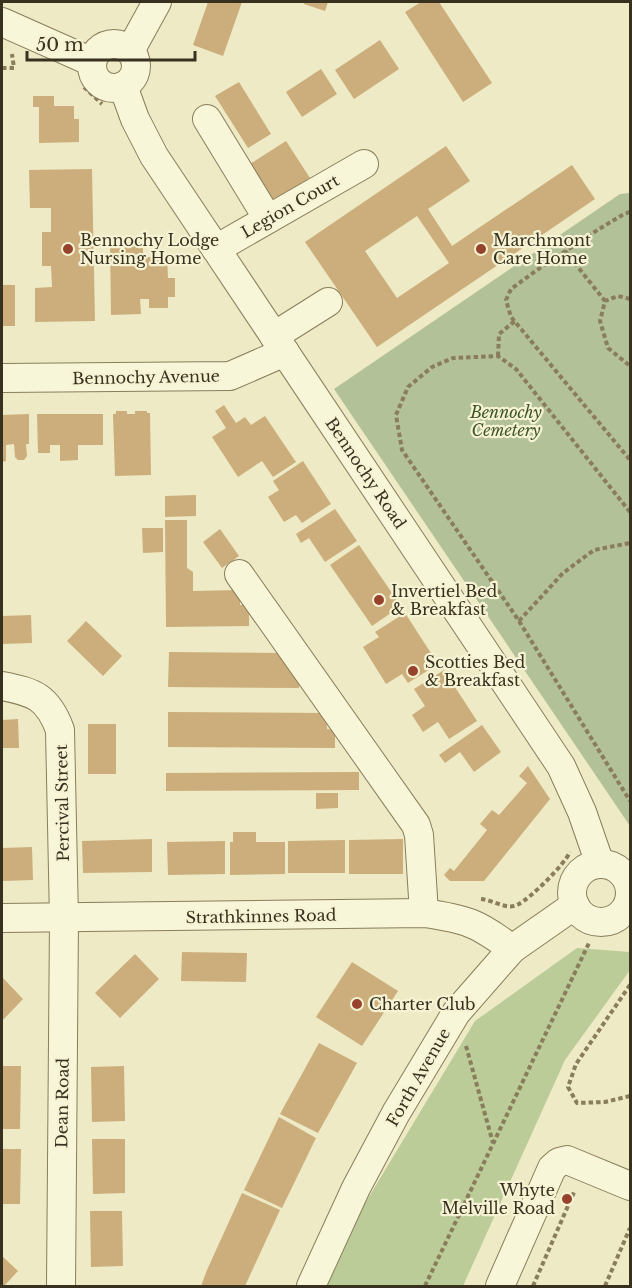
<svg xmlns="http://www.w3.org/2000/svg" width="632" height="1288" viewBox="0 0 632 1288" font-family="'Libre Baskerville',serif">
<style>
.green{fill:#bc9}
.cemetery{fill:#b3c198}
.building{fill:#cbae7b;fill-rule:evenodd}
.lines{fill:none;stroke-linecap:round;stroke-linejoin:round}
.minor-casing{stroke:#897d5b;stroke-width:30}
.path{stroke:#897d5b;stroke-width:4;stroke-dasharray:4.5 3;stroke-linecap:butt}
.minor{stroke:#f8f6d8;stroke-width:28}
.poi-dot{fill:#97422c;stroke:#f5f3d4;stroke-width:2}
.labels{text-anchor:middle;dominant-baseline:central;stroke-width:4.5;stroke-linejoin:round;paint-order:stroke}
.street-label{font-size:16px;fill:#39311f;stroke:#f5f3d4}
.poi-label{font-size:16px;fill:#39311f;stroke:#f5f3d4;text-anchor:start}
.park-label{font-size:16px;font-style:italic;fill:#3f5526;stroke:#f5f3d4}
</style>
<rect width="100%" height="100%" fill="#eeeac5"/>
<path class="green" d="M577,948L630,952V970L565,1060L463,1286H327L364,1205L475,1021Z"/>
<path class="cemetery" d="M630,193V826L334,389L620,194Z"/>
<g class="building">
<path d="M208,2H242L223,56L193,45Z"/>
<path d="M304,2H328L325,11L304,4Z"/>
<path d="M421,2H439L492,83L463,102L405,12Z"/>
<path d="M380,40L399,69L354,99L335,70Z"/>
<path d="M321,69L337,94L302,117L286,92Z"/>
<path d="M239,82L271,134L248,148L215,96Z"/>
<path d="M33,96H54V106H74V119H79V142L39,143V107H33Z"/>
<path d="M286,141L310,178L274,201L250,164Z"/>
<path d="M446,146L470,181L428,209L452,246L572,165L595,199L377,347L305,242ZM417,216L449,263L397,298L365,251Z"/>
<path d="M92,169L95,321L35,322V288L52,287L51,266H42V232H51V208H30L29,170Z"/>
<path d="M110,242H143V257H167L168,278H175V297H168V308H149V299H140L141,314L111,315Z"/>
<rect x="2" y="285" width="13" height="41"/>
<path d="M224,405L236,423L245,417L251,425L265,416L296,462L273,477L262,461L238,477L212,437L226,428L215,411Z"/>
<path d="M116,411H127V414H135V411H147V413H150L151,475L115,476L113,414H116Z"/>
<path d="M29,414V444H26L27,456L24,460H18L15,457L14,444L6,445V461L2,462V415Z"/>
<path d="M37,414H103V445H78V460L60,461V445H50V453H38Z"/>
<path d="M303,461L331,504L302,523L296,515L284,522L268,497L279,490L273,481Z"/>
<path d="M196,495V516L165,517V496Z"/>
<path d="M335,509L357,541L325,562L309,538L301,543L296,534Z"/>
<path d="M165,520H187V568L193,572V591L240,590V605H249V626L166,627Z"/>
<path d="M142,528H163V552L143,553Z"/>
<path d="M220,529L239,556L222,568L203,542Z"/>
<path d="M359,545L401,606L372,626L330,565Z"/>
<path d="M405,613L438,664L408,683L402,674L386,684L363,647L379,637L375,632Z"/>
<path d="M31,615L32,643L2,644V616Z"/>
<path d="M86,621L122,656L103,676L67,641Z"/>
<path d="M169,652L290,653L300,670L299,688L168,687Z"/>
<path d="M444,670L477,721L449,739L438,722L423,732L412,715L425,706L414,689Z"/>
<path d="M168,712L327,713V729L335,730V748L168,747Z"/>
<path d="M18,719L19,748H2V720Z"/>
<rect x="88" y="724" width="28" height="50"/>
<path d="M482,725L501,752L474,772L460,752L445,763L439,755Z"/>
<path d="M528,766L550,799L484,881H450L444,875L450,868L454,871L487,830L480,824L492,810L499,815L527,783L519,776Z"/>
<path d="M359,772V790L166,791V773Z"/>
<path d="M316,793H338V808L316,809Z"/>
<path d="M233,832H256V842H285V874L230,875V842H233Z"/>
<path d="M152,839V872L83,873L82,841Z"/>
<path d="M403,839V874H349V840Z"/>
<path d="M345,840V873H288V841Z"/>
<path d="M225,841V874L168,875L167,842Z"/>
<path d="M32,847L33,880L2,881V848Z"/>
<path d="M182,952L247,953L246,982L181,981Z"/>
<path d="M135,954L159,979L120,1018L95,993Z"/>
<path d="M352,962L398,991L362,1046L316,1017Z"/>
<path d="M2,977L23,999L2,1021Z"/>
<path d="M319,1043L357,1063L318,1133L280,1114Z"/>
<path d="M2,1066H21L20,1129H2Z"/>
<path d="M124,1066L125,1121L92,1122L91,1067Z"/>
<path d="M279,1117L316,1138L282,1208L244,1190Z"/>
<path d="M92,1139H125V1193L93,1194Z"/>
<path d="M2,1149H21L20,1204H2Z"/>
<path d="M242,1193L280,1210L245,1286H201L207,1270Z"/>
<path d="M90,1211H122L123,1266L91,1267Z"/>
<path d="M2,1256L18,1271L4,1286H2Z"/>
</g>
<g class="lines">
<defs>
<g id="minor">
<path d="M2,22L92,62"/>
<circle cx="114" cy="66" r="22"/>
<path d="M130,51L157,2"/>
<path d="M123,86L135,119L154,156L561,766L582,812L600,864"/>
<path d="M207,119L268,219"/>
<path d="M216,249L364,164"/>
<path d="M274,336L328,302"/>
<path d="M2,378L230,376L285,352"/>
<path d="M239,574L416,825L419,835L424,913"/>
<path d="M2,686C34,692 48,697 60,730L64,919L61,1286"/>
<circle cx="601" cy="893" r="29"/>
<path d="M2,918L424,913C466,919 478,923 512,949"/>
<path d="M311,1286L356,1188L396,1113L456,1013L512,949L575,905"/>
<path d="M500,1286L552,1168L559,1162L567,1160L630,1186"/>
</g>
</defs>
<use href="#minor" class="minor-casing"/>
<g class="path">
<path d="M2,68H14L12,54"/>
<path d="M84,87L102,104"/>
<path d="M630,212L624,214L599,229L537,270L511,289L506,300L511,317L630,460"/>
<path d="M565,251L605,301"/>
<path d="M630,299L618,296L605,301L600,321L608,348L630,366"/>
<path d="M498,356L499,334L515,321"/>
<path d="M630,512L516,369L498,356L453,358L432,367L408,387L396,415L402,450L519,621L630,801"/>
<path d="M519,621L563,573L594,550L630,543"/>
<path d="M481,899C493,900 506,910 517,905C530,899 564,865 570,852"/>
<path d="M630,985L576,1064L568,1087L577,1103L605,1102L630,1096"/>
<path d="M466,1046L493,1143"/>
<path d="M425,1286L590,941"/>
<path d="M533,1286L575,1190"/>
<path d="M605,1286L630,1228"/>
</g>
<use href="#minor" class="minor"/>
</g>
<g class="poi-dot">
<circle cx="68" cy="249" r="6"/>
<circle cx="481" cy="249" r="6"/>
<circle cx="379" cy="600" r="6"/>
<circle cx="413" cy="671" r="6"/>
<circle cx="357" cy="1004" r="6"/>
<circle cx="567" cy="1199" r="6"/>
</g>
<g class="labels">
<g class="street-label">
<text transform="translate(290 206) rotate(-30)">Legion Court</text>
<text transform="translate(146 377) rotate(-1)">Bennochy Avenue</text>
<text transform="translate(366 473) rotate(56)">Bennochy Road</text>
<text transform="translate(62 803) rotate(-91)">Percival Street</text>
<text transform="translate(261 916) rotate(-1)">Strathkinnes Road</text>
<text transform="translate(418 1077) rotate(-60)">Forth Avenue</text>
<text transform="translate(62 1103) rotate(-89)">Dean Road</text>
</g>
<g class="poi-label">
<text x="80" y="240">Bennochy Lodge<tspan x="80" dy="18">Nursing Home</tspan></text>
<text x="493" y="240">Marchmont<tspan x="493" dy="18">Care Home</tspan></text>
<text x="391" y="591">Invertiel Bed<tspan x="391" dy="18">&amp; Breakfast</tspan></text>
<text x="425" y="662">Scotties Bed<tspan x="425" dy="18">&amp; Breakfast</tspan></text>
<text x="369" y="1004">Charter Club</text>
<text x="555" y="1190" text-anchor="end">Whyte<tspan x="555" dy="18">Melville Road</tspan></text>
</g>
<g class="park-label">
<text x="506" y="412">Bennochy<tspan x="506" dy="18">Cemetery</tspan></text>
</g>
</g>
<rect width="632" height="1288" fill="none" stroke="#39311f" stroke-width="6"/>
<path d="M27 51v9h168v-9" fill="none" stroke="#39311f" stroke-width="3"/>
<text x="36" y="51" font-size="18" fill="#39311f" stroke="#f5f3d4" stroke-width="4.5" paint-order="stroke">50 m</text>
</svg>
